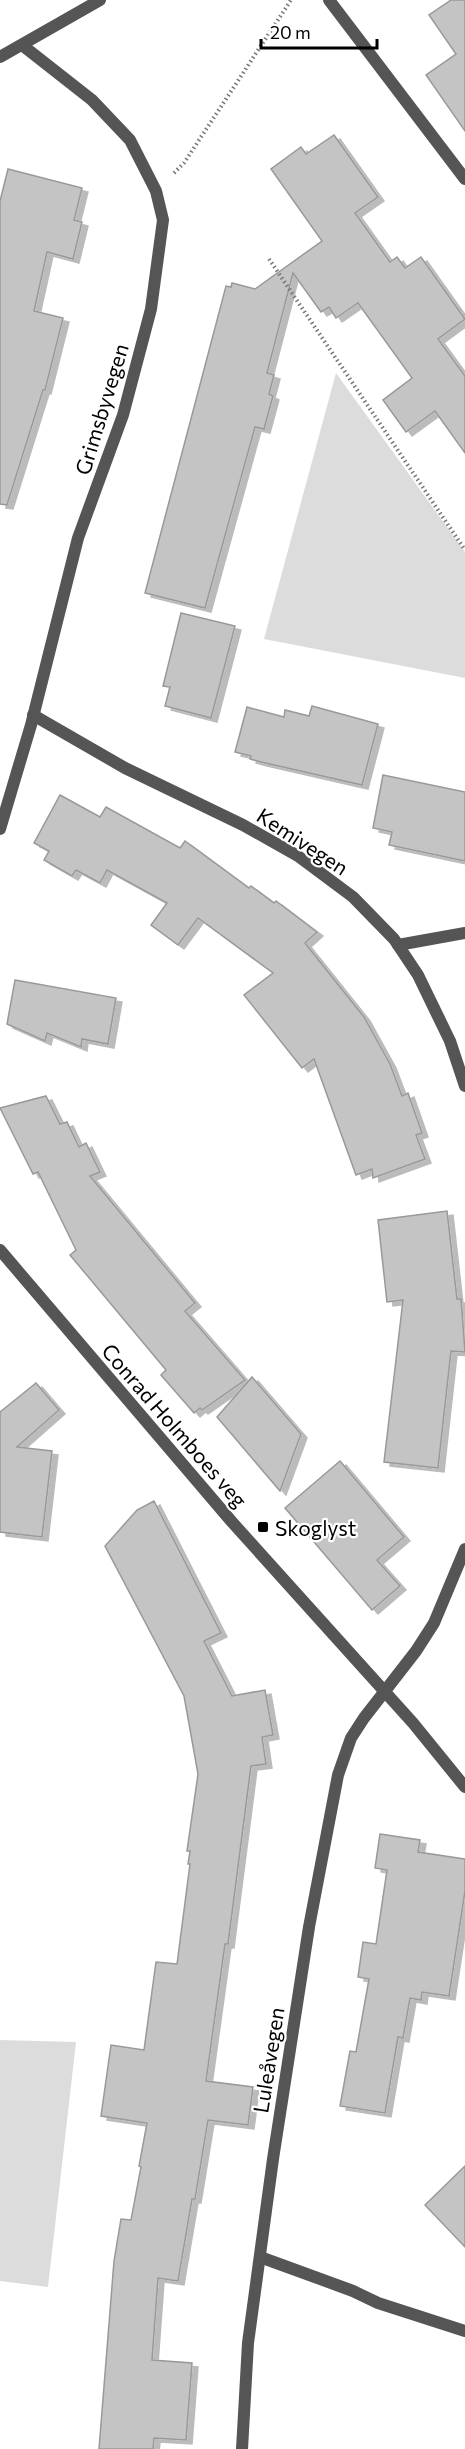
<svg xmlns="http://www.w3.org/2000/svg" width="465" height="2449" viewBox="0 0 465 2449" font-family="Commissioner,sans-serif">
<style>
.green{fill:#dcdcdc}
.building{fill:#c4c4c4;stroke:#999;stroke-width:1.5;filter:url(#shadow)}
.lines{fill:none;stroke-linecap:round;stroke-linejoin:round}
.path{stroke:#777;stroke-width:4;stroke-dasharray:1.5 3;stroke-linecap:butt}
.service{stroke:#555;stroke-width:12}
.minor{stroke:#555;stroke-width:12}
.poi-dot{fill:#000;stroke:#fff;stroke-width:2}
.labels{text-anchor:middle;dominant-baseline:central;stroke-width:4.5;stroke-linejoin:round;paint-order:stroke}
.street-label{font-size:21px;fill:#000;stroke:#fff}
.poi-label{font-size:21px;fill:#000;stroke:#fff;text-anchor:start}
</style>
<defs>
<filter id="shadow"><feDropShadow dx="6" dy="4" stdDeviation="0" flood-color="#0004"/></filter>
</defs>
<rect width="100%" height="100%" fill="#fff"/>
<g class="green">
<path d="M336,373L465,552V678L264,639Z"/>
<path d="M0,2040L76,2042L48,2287L0,2281Z"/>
</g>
<g class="building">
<path d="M451,0H465V131L426,75L456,54L429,15Z"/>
<path d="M334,135L378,197L355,213L390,262L397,257L405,268L421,257L465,319L438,339L465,376V453L435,411L406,432L383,400L412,378L358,303L336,318L329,307L321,312L293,273L267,373L274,375L269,394L273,396L264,429L255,427L205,608L145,593L226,286L231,287L232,283L255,289L322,241L271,169L301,147L306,154Z"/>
<path d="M8,169L82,188L74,220L82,222L73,259L47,252L34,311L63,318L45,390H43L7,505L0,504V201Z"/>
<path d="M181,613L235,626L211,718L165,706L170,687L163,686Z"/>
<path d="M312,706L378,724L362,785L261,762L250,759L251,756L235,752L247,707L284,717L285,710L309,716Z"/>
<path d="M383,775L465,792V861L389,845L392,832L373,828Z"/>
<path d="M60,795L100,817L106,807L180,848L185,841L249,888L251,886L274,903L276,901L317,932L305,943L364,1017L390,1064L402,1096L408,1093L422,1133L416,1135L425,1159L373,1178L372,1169L356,1175L314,1059L302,1068L244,995L273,973L198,918L178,945L151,925L167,903L107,870L100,883L76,870L72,876L44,860L49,851L34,843Z"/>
<path d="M15,980L116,998L108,1044L82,1039L81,1047L47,1033L45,1041L7,1024Z"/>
<path d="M46,1096L60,1124L67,1122L79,1147L86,1143L100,1172L90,1176L195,1303L185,1311L245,1380L202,1410L200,1408L194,1413L161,1375L166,1370L70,1255L76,1250L38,1172L33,1174L0,1108Z"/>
<path d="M447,1211L457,1299H461L465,1352L451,1351L438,1468L384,1462L403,1300L387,1302L378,1220Z"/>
<path d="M252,1377L301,1434L280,1491L217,1417Z"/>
<path d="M36,1383L59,1410L17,1447L52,1451L42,1537L0,1532V1412Z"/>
<path d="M340,1461L404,1537L377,1560L400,1586L372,1610L285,1508Z"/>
<path d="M154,1501L221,1633L204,1641L232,1696L265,1690L273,1735L262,1737L266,1764L251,1766L228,1944H225L206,2081L253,2087L248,2125L208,2120L195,2199H192L178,2281L158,2278L152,2360L192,2363L186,2440L154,2438L153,2449H99L114,2261L121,2219L131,2220L141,2167L139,2166L147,2123L101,2116L111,2045L144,2050L156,1962L177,1964L190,1864H188L190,1851H187L198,1774L184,1696L105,1546L137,1510Z"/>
<path d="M380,1834L420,1840L418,1852L465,1859V1891L449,1996L422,1992L421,2000L410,1998L403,2038L398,2037L385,2113L340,2106L350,2051L356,2052L369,1979L358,1977L363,1942L376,1944L387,1870L375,1868Z"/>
<path d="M465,2166V2247L425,2205Z"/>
</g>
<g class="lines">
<g class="path">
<path d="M174,173L184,163L291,0"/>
<path d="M269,259L465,550"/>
</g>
<path class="service" d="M260,2257L353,2291L378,2303L465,2331"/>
<g class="minor">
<path d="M329,0L465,179"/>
<path d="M0,57L100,0"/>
<path d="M33,715L125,768L243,825L298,856L353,897L394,939L418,975L450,1041L465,1086"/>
<path d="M0,829L31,725L78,538L123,415L151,309L163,220L156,191L130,140L92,100L22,45"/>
<path d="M398,945L465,933"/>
<path d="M0,1250L232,1522L413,1723L465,1787"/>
<path d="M242,2449L248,2343L273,2159L309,1927L338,1775L351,1738L364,1718L416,1651L434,1623L465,1549"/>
</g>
</g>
<rect class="poi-dot" x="257" y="1521" width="12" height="12" rx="3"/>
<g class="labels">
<g class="street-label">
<text transform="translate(101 409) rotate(-73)">Grimsbyvegen</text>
<text transform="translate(303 841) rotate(33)">Kemivegen</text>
<text transform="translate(175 1425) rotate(49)">Conrad Holmboes veg</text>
<text transform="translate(268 2060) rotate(-81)">Luleåvegen</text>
</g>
<g class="poi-label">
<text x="275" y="1527">Skoglyst</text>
</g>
</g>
<path d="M261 39v9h116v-9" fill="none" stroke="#000000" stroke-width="3"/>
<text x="270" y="39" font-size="18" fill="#000000" stroke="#ffffff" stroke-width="4.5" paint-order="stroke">20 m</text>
</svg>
